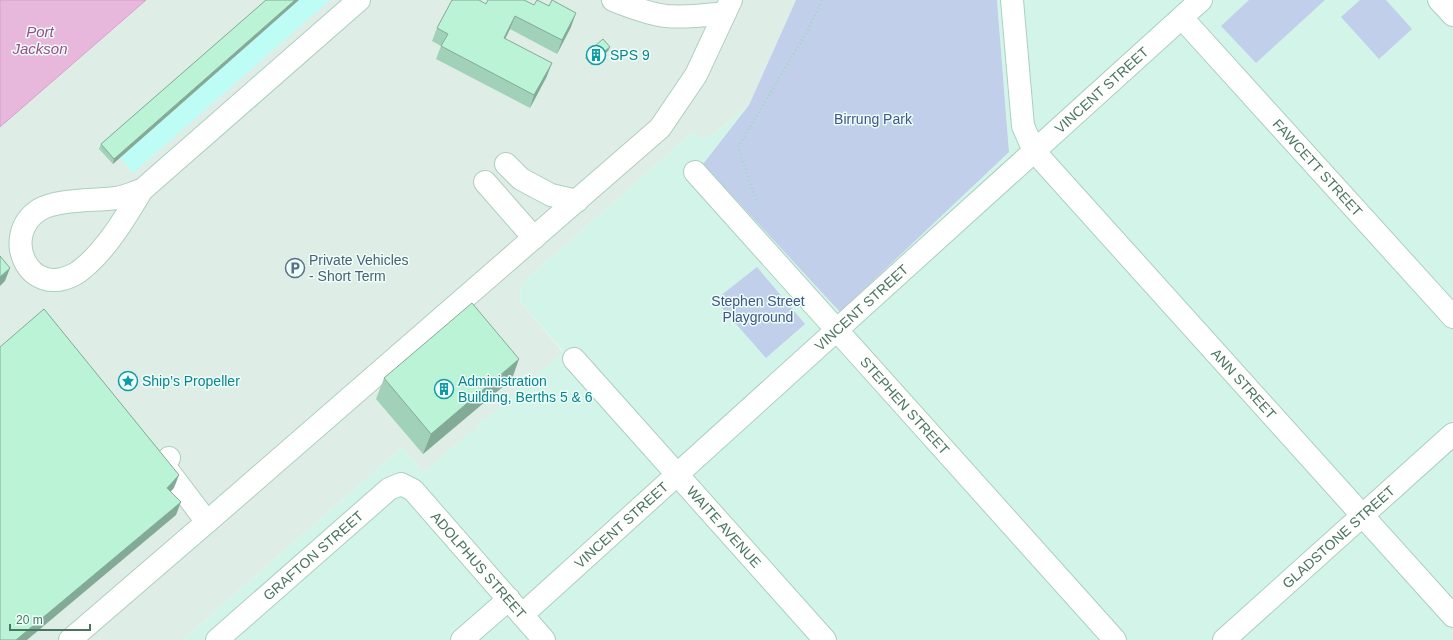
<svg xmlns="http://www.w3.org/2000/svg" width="1453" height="640" viewBox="0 0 1453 640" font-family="Helvetica,sans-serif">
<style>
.residential{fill:#d3f5e9}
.industrial{fill:#dfede7}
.green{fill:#c2cfeb}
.sand{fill:#befdf6}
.water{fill:#e7b8dc;stroke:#d99eca}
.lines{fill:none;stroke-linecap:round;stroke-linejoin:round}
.minor-casing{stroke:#abcfbe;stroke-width:24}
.path{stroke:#9ed8bb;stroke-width:2.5;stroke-dasharray:1 3;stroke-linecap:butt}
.minor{stroke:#fff;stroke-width:22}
.wall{fill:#a1d1b9}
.shaded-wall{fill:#83aa96}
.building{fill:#bbf3d7;stroke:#83aa96}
.labels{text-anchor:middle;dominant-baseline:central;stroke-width:3;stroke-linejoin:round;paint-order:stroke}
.culture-label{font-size:14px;fill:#0d838f;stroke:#ecfff9;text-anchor:start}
.street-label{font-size:14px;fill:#49765e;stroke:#ecfff9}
.park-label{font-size:14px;fill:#465389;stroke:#ecfff9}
.service-label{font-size:14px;fill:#4e5e75;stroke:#ecfff9;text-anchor:start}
.water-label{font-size:15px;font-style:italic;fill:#a04b89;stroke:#ecfff9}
</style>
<rect width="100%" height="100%" fill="#e5fdf6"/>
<path class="residential" d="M997,0H1453V640H182L402,447L424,472L563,351L520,302L521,284L694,131L712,135L749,105L703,164L1009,152Z"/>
<path class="industrial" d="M146,0H796L749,105L712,135L701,139L694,131L521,284L520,302L563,352L424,472L402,447L182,640H0V127Z"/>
<g class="green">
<path d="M796,0H997L1009,152L840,312L703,164L749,105Z"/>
<path d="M1249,0H1325L1256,63L1221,26Z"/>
<path d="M1360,0H1386L1412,29L1379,59L1341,17Z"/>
<path d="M757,267L805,324L766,358L715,300Z"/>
</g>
<path class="sand" d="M299,0H330L133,173L120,158Z"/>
<path class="water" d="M0,0H146L0,127Z"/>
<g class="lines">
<defs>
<g id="minor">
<path d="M613,0C628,6 650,14 666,16C686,18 706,15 725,13"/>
<path id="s1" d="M1012,0L1023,126L1034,151L1453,616"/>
<path d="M1439,0L1453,15"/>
<path id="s2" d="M1182,18L1453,317"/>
<path d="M506,164L521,179L551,195L577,201"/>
<path id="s3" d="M695,172L1115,640"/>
<path d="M485,182L534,238"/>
<path d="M142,190C134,192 125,197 116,198C94,201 57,199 39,210C0,235 28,300 75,274C79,272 83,268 87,265C110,244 126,216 142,190L359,0"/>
<path id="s4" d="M574,359L825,640"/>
<path d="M169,458L163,464L207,522"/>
<path id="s5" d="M522,615L1201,0"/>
<path d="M70,640L207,522L660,128L696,75L731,0"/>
<path id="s6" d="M217,640L389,489L401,484L413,490L544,640"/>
<path d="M462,640L509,599"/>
<path id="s7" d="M1224,640L1453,434"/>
</g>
</defs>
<use href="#minor" class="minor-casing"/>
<path class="path" d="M756,200L738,147L808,30L822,0"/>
<use href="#minor" class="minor"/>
</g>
<g class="wall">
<path d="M266,0L113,164L99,149L101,144Z"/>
<path d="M486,4L571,27L557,54L510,29L505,39L547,76L530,108L436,59L441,46L432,41L437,28Z"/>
<path d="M610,47L608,51L591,65L585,58L587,53Z"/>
<path d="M384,378L512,379L423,454L376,399Z"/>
</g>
<g class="shaded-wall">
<path d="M295,0H299L113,164L114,159Z"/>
<path d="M576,13L571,27L557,54L562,40Z"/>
<path d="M515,16L510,29L499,51L504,38Z"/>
<path d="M610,47L608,51L591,65L593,60Z"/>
<path d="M552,63L547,76L530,108L534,95Z"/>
<path d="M10,268L5,281L0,286V277Z"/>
<path d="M519,359L512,379L423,454L431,434Z"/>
<path d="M179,475L174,488L162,501L167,488Z"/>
<path d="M181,502L176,515L27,640H16Z"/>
</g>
<g class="building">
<path d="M266,0H295L114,159L101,144Z"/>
<path d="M452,0H479L486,4L488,0H524L534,5L537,0L549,6L552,0L576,13L562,40L515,16L504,38L552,63L534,95L441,46L448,34L437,28Z"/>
<path d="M603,39L610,47L593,60L587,53Z"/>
<path d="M0,256L10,268L0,277Z"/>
<path d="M472,303L519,359L431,434L384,378Z"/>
<path d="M44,309L179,475L167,488L181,502L16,640H0V347Z"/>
</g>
<defs>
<symbol id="building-ring" viewBox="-11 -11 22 22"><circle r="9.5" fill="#ecfff9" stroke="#0f9aa8" stroke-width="1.5"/><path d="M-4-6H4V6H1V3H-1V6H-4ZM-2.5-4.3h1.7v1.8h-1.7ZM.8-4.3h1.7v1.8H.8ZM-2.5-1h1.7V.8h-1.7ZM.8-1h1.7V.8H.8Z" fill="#0f9aa8"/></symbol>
<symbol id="parking-ring" viewBox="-11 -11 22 22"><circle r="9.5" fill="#ecfff9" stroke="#5c6f8a" stroke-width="1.5"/><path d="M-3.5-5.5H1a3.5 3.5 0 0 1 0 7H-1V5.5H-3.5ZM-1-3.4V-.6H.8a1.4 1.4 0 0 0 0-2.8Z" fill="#5c6f8a"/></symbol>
<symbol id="sight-ring" viewBox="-11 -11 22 22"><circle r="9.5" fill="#ecfff9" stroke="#0f9aa8" stroke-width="1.5"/><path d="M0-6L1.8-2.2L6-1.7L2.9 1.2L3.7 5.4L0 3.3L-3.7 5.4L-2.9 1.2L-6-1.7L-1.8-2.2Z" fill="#0f9aa8"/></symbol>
</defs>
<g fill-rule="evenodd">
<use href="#building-ring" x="585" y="44" width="22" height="22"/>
<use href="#parking-ring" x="284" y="257" width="22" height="22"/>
<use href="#sight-ring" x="117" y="370" width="22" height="22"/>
<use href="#building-ring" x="433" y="378" width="22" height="22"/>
</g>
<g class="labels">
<g class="culture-label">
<text x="610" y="55">SPS 9</text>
<text x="142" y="381">Ship’s Propeller</text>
<text x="458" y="381">Administration<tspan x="458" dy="16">Building, Berths 5 &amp; 6</tspan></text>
</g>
<g class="street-label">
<text stroke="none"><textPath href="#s5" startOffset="782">VINCENT STREET</textPath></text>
<text stroke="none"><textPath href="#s2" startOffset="202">FAWCETT STREET</textPath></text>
<text stroke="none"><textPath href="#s5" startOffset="458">VINCENT STREET</textPath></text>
<text stroke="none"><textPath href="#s1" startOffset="467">ANN STREET</textPath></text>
<text stroke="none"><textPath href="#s3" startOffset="314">STEPHEN STREET</textPath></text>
<text stroke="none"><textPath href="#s5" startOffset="134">VINCENT STREET</textPath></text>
<text stroke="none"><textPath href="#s4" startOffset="225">WAITE AVENUE</textPath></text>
<text stroke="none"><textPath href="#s7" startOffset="154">GLADSTONE STREET</textPath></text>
<text stroke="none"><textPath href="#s6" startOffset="128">GRAFTON STREET</textPath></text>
<text stroke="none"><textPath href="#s6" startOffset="355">ADOLPHUS STREET</textPath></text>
</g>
<g class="park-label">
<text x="873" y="119">Birrung Park</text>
<text x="758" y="301">Stephen Street<tspan x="758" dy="16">Playground</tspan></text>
</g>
<g class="service-label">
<text x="309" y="260">Private Vehicles<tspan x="309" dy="16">- Short Term</tspan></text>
</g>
<g class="water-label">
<text x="40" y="31">Port<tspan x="40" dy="17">Jackson</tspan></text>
</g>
</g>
<path d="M10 624v6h80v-6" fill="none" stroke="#49765e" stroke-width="2"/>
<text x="16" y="624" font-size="12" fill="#49765e" stroke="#ecfff9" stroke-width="3" paint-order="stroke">20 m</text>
</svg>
